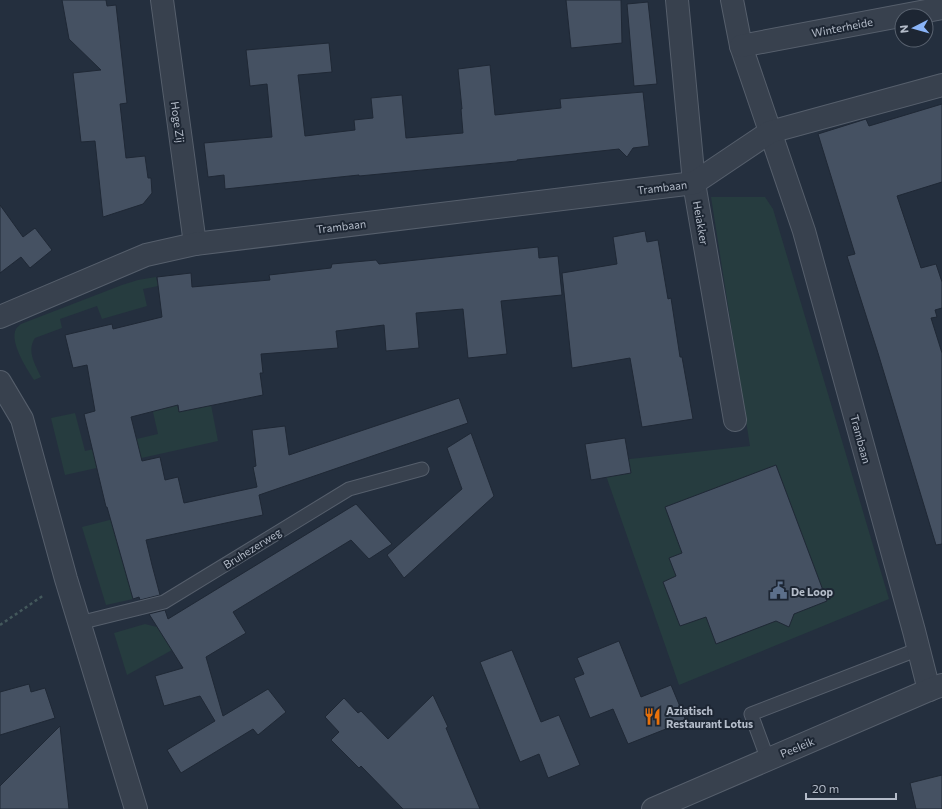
<svg xmlns="http://www.w3.org/2000/svg" width="942" height="809" viewBox="0 0 942 809" font-family="Commissioner,sans-serif">
<style>
.green{fill:#263c3f}
.building{fill:#455162;stroke:#1f2835}
.lines{fill:none;stroke-linecap:round;stroke-linejoin:round}
.lane-casing{stroke:#565f6c;stroke-width:15}
.street-casing{stroke:#565f6c;stroke-width:24}
.path{stroke:#44595c;stroke-width:2.5;stroke-dasharray:3 3;stroke-linecap:butt}
.lane{stroke:#38414e;stroke-width:13}
.street{stroke:#38414e;stroke-width:22}
.labels{text-anchor:middle;dominant-baseline:central;stroke-width:4;stroke-linejoin:round;paint-order:stroke}
.street-label{font-size:11px;fill:#b4bcc9;stroke:#1d2633}
.poi-label{font-size:11px;font-weight:bold;fill:#b4bcc9;stroke:#1d2633;text-anchor:start}
</style>
<rect width="100%" height="100%" fill="#242f3e"/>
<g class="green">
<path d="M711,197H765L773,209L889,599L679,685L603,467L621,460L750,446Z"/>
<path d="M156,277L158,286L143,289L147,306L102,319L97,306L60,319L62,328L35,338C26,351 36,366 41,377L34,380C27,369 9,342 16,329C17,327 19,326 21,324L122,285L138,280Z"/>
<path d="M172,389L179,412L211,405L218,441L65,475L51,418L75,413L85,451L158,434L153,412L146,413Z"/>
<path d="M137,513L133,599L106,605L82,527Z"/>
<path d="M145,624L157,627L172,650L127,675L114,633Z"/>
</g>
<g class="building">
<path d="M62,0H106L107,6L116,5L127,103L120,104L126,158L145,156L148,178H151L152,193L143,204L103,217L95,141L81,142L73,73L101,70L69,39Z"/>
<path d="M566,0H621L622,43L571,48Z"/>
<path d="M648,2L657,84L634,86L627,4Z"/>
<path d="M329,43L332,72L298,75L305,136L355,130L354,120L373,118L371,98L402,95L406,138L463,133L461,109H462L458,69L490,65L495,115L561,108L560,99L643,92L649,146L633,148L627,157L619,149L517,160V161L359,176V175L225,189L224,175L208,177L204,143L272,137L267,84L250,86L246,50Z"/>
<path d="M942,104V182L897,196L921,268L936,264L942,282V308L935,310L937,317L931,318L942,353V544L936,545L878,353L847,256L855,254L818,134L866,119L869,126Z"/>
<path d="M0,205L23,237L35,228L52,250L30,268L21,257L0,273Z"/>
<path d="M645,231L647,242L658,240L668,299L671,298L680,357H682L693,419L642,427L630,358L572,368L562,273L617,264L613,237Z"/>
<path d="M538,247L539,258L558,256L562,295L501,301L507,354L468,358L463,309L416,313L419,348L386,351L384,325L336,331L338,348L261,354L263,373H260L263,395L179,412L178,405L131,417L142,461L160,457L165,480L178,477L184,503L257,487L253,467L256,466L252,430L285,426L289,455L459,398L468,423L259,495L263,515L146,540L152,565L160,595L140,600L139,597L133,599L107,507H106L84,414L95,411L87,365L73,368L65,335L112,324L113,329L162,317L157,277L191,273L192,287L270,280L269,275L331,268L332,264L376,260L379,264Z"/>
<path d="M471,433L494,496L404,578L387,555L462,489L447,448Z"/>
<path d="M625,438L631,473L591,480L585,444Z"/>
<path d="M776,465L827,601L794,614L789,627L776,621L716,644L706,617L680,626L663,582L676,576L669,558L682,553L665,507Z"/>
<path d="M356,504L392,544L369,559L351,540L233,612L246,633L206,657L223,716L268,689L286,712L258,735L253,729L181,773L167,750L215,721L200,696L164,706L155,676L183,668L149,614L165,610L168,619Z"/>
<path d="M619,641L641,697L671,685L686,721L628,744L613,709L590,718L574,678L584,674L577,658Z"/>
<path d="M512,650L541,722L559,715L580,765L548,778L539,754L520,762L480,662Z"/>
<path d="M29,684L31,692L45,688L55,718L0,735V692Z"/>
<path d="M433,695L448,727L446,728L480,809H403L361,766L359,768L331,740L339,732L325,717L344,698L358,713L361,711L388,739Z"/>
<path d="M60,726L69,809H0V786Z"/>
<path d="M942,775V809H916L910,783Z"/>
</g>
<g class="lines">
<defs>
<g id="lane">
<path d="M79,623L164,602L349,489L422,469"/>
<path d="M768,760L751,714L919,649"/>
</g>
<g id="street">
<path d="M162,0L195,244"/>
<path d="M677,0L694,183L735,420"/>
<path d="M732,0L741,46L804,231L914,631L929,690"/>
<path d="M741,46L942,8"/>
<path d="M0,317L146,255L195,244L694,183L770,132L942,85"/>
<path d="M0,382L22,419L66,579L136,809"/>
<path d="M653,809L929,690L942,685"/>
</g>
</defs>
<use href="#lane" class="lane-casing"/>
<use href="#street" class="street-casing"/>
<path class="path" d="M0,625L44,595"/>
<use href="#lane" class="lane"/>
<use href="#street" class="street"/>
</g>
<defs>
<symbol id="civic-bare" viewBox="-9 -9 18 18"><path d="M-.6-6.5H3V-4.5H.6V-3L4-1V1h2V6H-6V1h2V-1L-.6-3ZM-1.2 2.5V6h2.4V2.5Z" fill="#5c6f8a" stroke="#1d2633" stroke-width="2.5" paint-order="stroke"/></symbol>
<symbol id="restaurant-bare" viewBox="-9 -9 18 18"><path d="M-5-6h1v4h1v-4h1v4h1v-4h1v5L-1.5 .5V6h-2V.5L-5-1ZM5-6V6H3V1.5H1.5Q1.5-4 5-6Z" fill="#e8710a" stroke="#1d2633" stroke-width="2.5" paint-order="stroke"/></symbol>
</defs>
<g fill-rule="evenodd">
<use href="#civic-bare" x="766" y="578" width="25" height="25"/>
<use href="#restaurant-bare" x="640" y="704" width="25" height="25"/>
</g>
<g class="labels">
<g class="street-label">
<text transform="translate(842 27) rotate(-11)">Winterheide</text>
<text transform="translate(178 122) rotate(82)">Hoge Zij</text>
<text transform="translate(662 187) rotate(-7)">Trambaan</text>
<text transform="translate(701 223) rotate(80)">Heiakker</text>
<text transform="translate(341 226) rotate(-7)">Trambaan</text>
<text transform="translate(861 439) rotate(75)">Trambaan</text>
<text transform="translate(252 548) rotate(-32)">Bruhezerweg</text>
<text transform="translate(797 747) rotate(-23)">Peeleik</text>
</g>
<g class="poi-label">
<text x="791" y="591">De Loop</text>
<text x="666" y="710">Aziatisch<tspan x="666" dy="13">Restaurant Lotus</tspan></text>
</g>
</g>
<g transform="translate(914 28) rotate(264)"><circle r="19" fill="#1d2633" stroke="#59626f"/>
<path d="M0-3L7 15L0 10L-7 15Z" fill="#8ab4f8"/>
<text y="-6" font-size="11" font-weight="bold" text-anchor="middle" fill="#b4bcc9">N</text>
</g>
<path d="M806 793v6h90v-6" fill="none" stroke="#b4bcc9" stroke-width="2"/>
<text x="812" y="793" font-size="12" fill="#b4bcc9" stroke="#1d2633" stroke-width="3" paint-order="stroke">20 m</text>
</svg>
